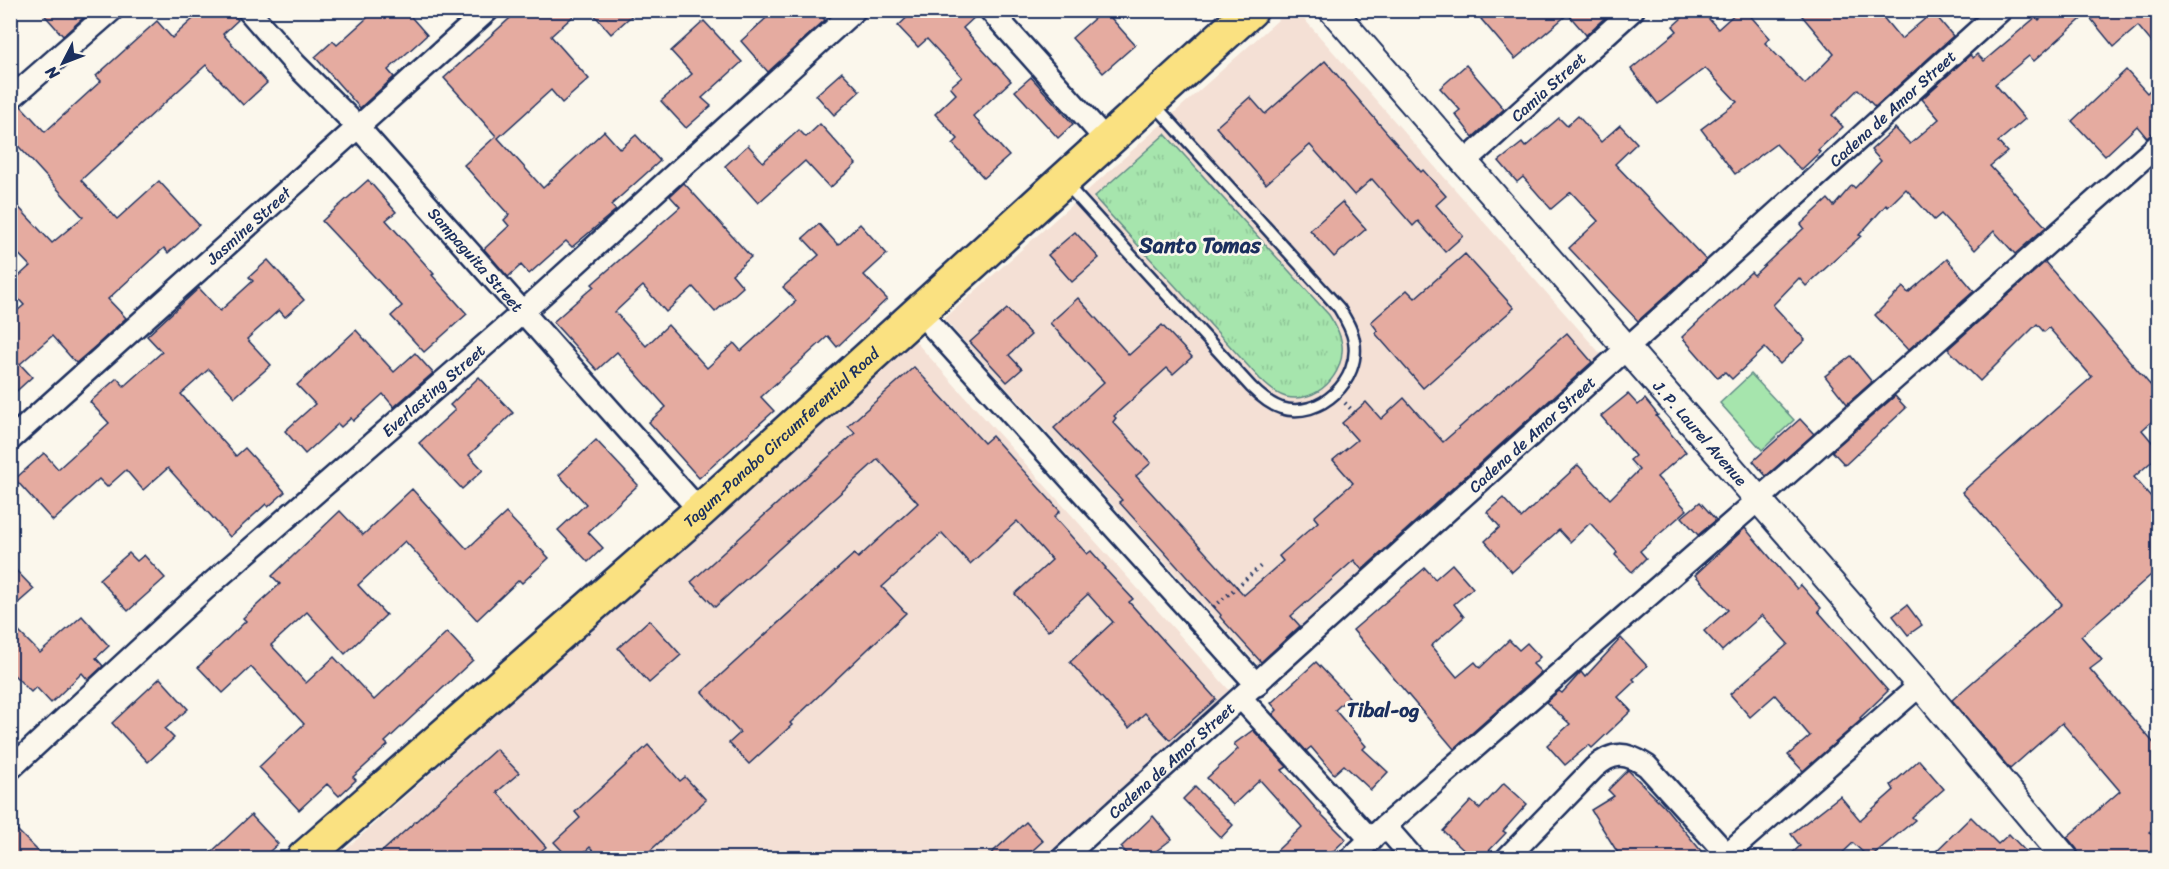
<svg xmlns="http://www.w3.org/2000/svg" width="2169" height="869" viewBox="0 0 2169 869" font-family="Sriracha,sans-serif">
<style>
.built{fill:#f4e0d5}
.grass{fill:#a6e5ad;stroke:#608a86;stroke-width:1.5}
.park{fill:url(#park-tufts);stroke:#608a86;stroke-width:1.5}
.building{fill:#e5aba0;stroke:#1b2f5e;stroke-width:1.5}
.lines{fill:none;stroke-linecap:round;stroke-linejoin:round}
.service-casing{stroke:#1b2f5e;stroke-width:15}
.minor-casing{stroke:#1b2f5e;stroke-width:26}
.tertiary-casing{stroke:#1b2f5e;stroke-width:30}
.primary-casing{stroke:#1b2f5e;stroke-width:38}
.path{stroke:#1b2f5e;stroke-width:4;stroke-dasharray:1.5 4.5;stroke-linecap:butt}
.service{stroke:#fbf7ec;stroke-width:10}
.minor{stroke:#fbf7ec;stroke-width:21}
.tertiary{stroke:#fbf7ec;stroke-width:26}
.primary{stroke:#fae181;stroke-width:33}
.labels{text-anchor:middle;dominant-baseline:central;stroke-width:5;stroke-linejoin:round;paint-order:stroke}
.street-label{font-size:16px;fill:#1b2f5e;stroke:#fbf7ec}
.quarter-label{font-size:20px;font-weight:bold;fill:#1b2f5e;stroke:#fbf7ec}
.district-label{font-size:22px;font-weight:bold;fill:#1b2f5e;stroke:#fbf7ec}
</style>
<defs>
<pattern id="park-tufts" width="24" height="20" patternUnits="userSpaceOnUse" patternTransform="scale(1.5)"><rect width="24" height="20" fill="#a6e5ad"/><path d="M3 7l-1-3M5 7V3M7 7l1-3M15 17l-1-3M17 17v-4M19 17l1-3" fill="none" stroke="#8ec597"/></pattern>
</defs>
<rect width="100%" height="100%" fill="#fbf7ec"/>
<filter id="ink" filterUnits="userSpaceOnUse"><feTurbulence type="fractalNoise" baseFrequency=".0167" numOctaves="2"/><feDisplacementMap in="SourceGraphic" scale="12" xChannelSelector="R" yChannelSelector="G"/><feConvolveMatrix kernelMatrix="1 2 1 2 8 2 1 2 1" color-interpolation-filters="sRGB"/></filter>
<g filter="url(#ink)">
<g class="built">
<path d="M1288,11H1297L1606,360L1259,666L944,319Z"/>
<path d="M915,341L1230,691L1045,858H336Z"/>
</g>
<path class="grass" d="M1751,374L1794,420L1762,450L1720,403Z"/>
<path class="park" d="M1165,134L1329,315C1335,324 1341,334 1342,345C1345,374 1317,404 1286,397C1276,394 1267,386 1260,379L1094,197Z"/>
<g class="building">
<path d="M40,10H92L63,36Z"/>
<path d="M203,10H230L238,20L223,34L267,83L243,105L206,65L81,180L117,219L159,181L199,225L168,253L164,248L108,299L126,318L98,344L76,363L52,336L20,364L32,377L10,397V317L24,305L10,290V284L30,266L10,245V198L52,243L83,217L10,137V111L21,106L45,132L101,81L96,76L157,21L172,38Z"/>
<path d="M376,10H405L427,35L388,70L394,77L360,108L315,57L333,41L337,45Z"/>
<path d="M519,10H580L551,36L589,79L562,103L551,90L498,138L543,188L604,131L620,149L636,135L660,161L611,205L616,210L572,247L566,241L529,274L521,265L508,277L484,249L509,226L504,220L509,215L464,165L496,136L444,78Z"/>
<path d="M590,10H638L611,34Z"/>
<path d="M775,10H816L825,20L768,72L741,41Z"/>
<path d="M915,10H978V14L963,28L1011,81L973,116L1009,156L984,178L953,144L958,139L935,114L956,94L950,87L962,77L927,39L918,47L898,26Z"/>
<path d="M1104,10L1135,45L1103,73L1072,38Z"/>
<path d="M1492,10H1613L1586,35L1568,14L1515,59L1481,19Z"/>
<path d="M1691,10H1701L1718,29L1739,10H1745L1770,38L1765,43L1805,84L1834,54L1797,10H1877L1901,39L1933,12L1953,36L1875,107L1858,89L1832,115L1843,127L1818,150L1820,152L1801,170L1776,144L1735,174L1701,129L1737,102L1705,68L1658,104L1631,69L1677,31L1673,26Z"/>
<path d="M2050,10H2158V50L2138,26L2114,47L2087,14L2034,61L2029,56L1995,84L2025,119L1998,142L2007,152L1990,166L2046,227L2015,254L1994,231L1975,250L1941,214L1934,220L1906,189L1888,207L1886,205L1859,235L1861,236L1806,286L1799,278L1773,305L1805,340L1780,364L1765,348L1732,379L1725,372L1718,378L1682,337L1751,272L1754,275L1804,228L1801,224L1828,199L1834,206L1852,185L1855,188L1881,161L1871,150L1895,128L1910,144L1939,119L1922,99L1970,55L1973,58L1977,54L1984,61L2036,17L2039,20Z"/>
<path d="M704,21L742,62L702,98L711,106L686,128L661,101L692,74L671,51Z"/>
<path d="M1325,61L1421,172L1423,170L1446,196L1436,205L1463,236L1445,252L1418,221L1413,226L1372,179L1354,195L1310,145L1266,184L1216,127L1250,97L1265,114Z"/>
<path d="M1466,65L1504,109L1473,137L1455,114L1460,110L1440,88Z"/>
<path d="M2126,70L2147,93L2158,82V128L2147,138L2137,126L2105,156L2072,121Z"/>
<path d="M842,72L860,91L834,115L816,95Z"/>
<path d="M1031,77L1073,124L1058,138L1015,91Z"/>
<path d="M1578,116L1601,142L1620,125L1637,143L1615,164L1706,260L1638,321L1569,248L1598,221L1571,192L1551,209L1523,177L1517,182L1499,161L1522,143L1525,147L1559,118L1567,126Z"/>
<path d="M820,124L856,164L830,188L805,161L758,203L725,166L748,145L763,162L799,130L806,137Z"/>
<path d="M368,180L396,212L386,220L434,274L432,275L467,314L424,352L391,316L402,306L322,221Z"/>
<path d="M684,183L751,257L732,274L743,287L715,312L693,287L666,312L643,286L615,312L646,346L668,325L707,368L734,343L741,351L796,301L783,287L819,255L803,238L819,224L838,245L860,224L887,254L864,275L887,299L837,347L828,336L761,397L774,411L699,478L649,422L666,407L617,352L597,370L553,322L594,286L592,284L680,207L670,196Z"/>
<path d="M1342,202L1366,229L1334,257L1310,230Z"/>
<path d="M1075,232L1099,258L1072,282L1048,255Z"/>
<path d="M1465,254L1514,308L1423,388L1375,333L1378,331L1371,322L1407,290L1415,298Z"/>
<path d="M1947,259L1974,291L1908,350L1875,315L1903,287L1908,293Z"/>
<path d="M268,260L304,300L285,317L279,310L247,339L271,365L235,397L209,369L181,394L236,456L245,448L285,492L268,507L266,504L230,537L168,468L143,490L126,470L107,487L99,479L53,521L15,479L44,453L58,469L109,423L90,402L117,378L124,386L162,352L147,336L199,288L220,311L253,281L249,277Z"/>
<path d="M2045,262L2158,394V416L2142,430L2158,449V456L2134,477L2158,505V569L2081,636L2102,660L2090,669L2158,748V824L2149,832L2158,842V858H2080L2077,849L2067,837L2120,791L2062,723L2010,769L1952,700L2062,604L1962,492L2092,377L2049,328L2044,332L2037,324L1980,381L1948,349Z"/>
<path d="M1078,298L1129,355L1162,325L1192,357L1173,374L1167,368L1114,416L1116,418L1113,422L1151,463L1136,476L1244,595L1283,561L1279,556L1318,522L1314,517L1353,483L1333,460L1357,440L1342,423L1366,402L1381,419L1404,398L1443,442L1567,333L1592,362L1362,570L1354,560L1291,616L1300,626L1261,662L1220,617L1221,615L1119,502L1122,500L1054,428L1104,382L1050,323Z"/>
<path d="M1007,309L1031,335L1009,355L1022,369L1007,382L970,342Z"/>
<path d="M356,330L394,372L415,353L433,373L394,407L383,394L353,421L351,418L341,427L338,424L305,454L285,431L315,404L297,385Z"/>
<path d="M1851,356L1872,382L1847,404L1825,376Z"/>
<path d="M914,367L984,443L992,436L1060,511L1054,517L1087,554L1091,551L1106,568L1105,569L1133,599L1129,602L1216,699L1170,740L1145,713L1129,728L1070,662L1113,622L1088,594L1048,631L1015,594L1052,560L1017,521L970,564L942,533L882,587L906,613L790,723L792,725L749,764L729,743L740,733L702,692L854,554L858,558L918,503L878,459L715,607L691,582L855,433L848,426Z"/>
<path d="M479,377L513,413L469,455L483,470L462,489L419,443L455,410L450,405Z"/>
<path d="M1628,394L1638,405L1645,399L1658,415L1656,416L1686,452L1657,477L1687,510L1640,551L1646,558L1632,572L1615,555L1617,552L1590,523L1570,542L1559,530L1512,572L1485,541L1500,527L1487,512L1503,498L1521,518L1578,465L1610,499L1639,470L1630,460L1635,456L1601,416Z"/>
<path d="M1895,396L1906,408L1845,465L1832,451Z"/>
<path d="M1800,419L1814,434L1766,476L1753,461Z"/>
<path d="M596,440L638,485L588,532L603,548L588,562L558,530L586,504L559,475Z"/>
<path d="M412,489L467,549L506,513L549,558L522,583L519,580L477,620L405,541L358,585L386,615L345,654L307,612L271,645L306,683L334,657L374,700L447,632L473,660L385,742L388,745L353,777L356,780L339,796L327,784L299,810L259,767L304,724L251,667L223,693L198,667L246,621L243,618L280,584L272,576L340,511L363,535Z"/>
<path d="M1700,502L1716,520L1698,535L1682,517Z"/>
<path d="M1745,528L1797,589L1801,585L1821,608L1818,611L1888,691L1860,718L1861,720L1803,771L1788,755L1810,736L1775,695L1750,717L1730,694L1788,644L1762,615L1722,651L1704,631L1728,610L1695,575Z"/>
<path d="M129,553L137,561L144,555L165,578L128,611L99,579Z"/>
<path d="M10,564L34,589L10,610Z"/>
<path d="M1452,564L1473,588L1454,604L1464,617L1431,646L1457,677L1475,662L1480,668L1509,640L1519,650L1527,643L1540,657L1533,664L1541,672L1454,749L1353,630L1425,568L1435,579Z"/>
<path d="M1907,605L1922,625L1908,635L1893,616Z"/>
<path d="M82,616L109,646L96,658L103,666L88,680L82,673L51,703L36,687L31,692L10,671V623L40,653Z"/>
<path d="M649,620L681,655L649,683L618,648Z"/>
<path d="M1621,638L1647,666L1633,679L1635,681L1618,697L1631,711L1592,748L1589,745L1565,765L1547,745L1570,724L1546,702L1559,691L1562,693L1581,672L1585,677Z"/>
<path d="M1316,662L1349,697L1335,710L1366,746L1363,749L1388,772L1371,790L1344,765L1334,774L1311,747L1306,751L1273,714L1277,710L1271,703Z"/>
<path d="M160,678L188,709L165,729L174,738L148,762L112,723Z"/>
<path d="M1253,730L1287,767L1282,770L1318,811L1346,839L1326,858H1269L1302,827L1260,780L1233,805L1207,778L1238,749L1234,744Z"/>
<path d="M648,745L680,781L685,777L706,800L642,858H600L590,847L578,858H569L554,842L580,818L575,812Z"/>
<path d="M496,749L519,773L497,792L546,847L532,858H375Z"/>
<path d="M1919,760L1944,789L1912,817L1915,820L1869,858L1853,843L1837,858H1787L1800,846L1791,834L1840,796L1860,820L1894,790L1891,785Z"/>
<path d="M1628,770L1664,806L1707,858H1621L1591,810L1614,796L1608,790Z"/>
<path d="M1504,783L1527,804L1503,831L1506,833L1482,858H1472L1443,831L1471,801L1480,809Z"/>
<path d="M1195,787L1233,825L1221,838L1183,799Z"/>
<path d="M251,815L278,844L262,858H205Z"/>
<path d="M1153,816L1172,839L1147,858H1131L1121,847Z"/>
<path d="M1971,817L1998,844L2009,834L2032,858H1929Z"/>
<path d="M1026,822L1043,841L1024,858H986Z"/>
<path d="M10,823L45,858H10Z"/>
</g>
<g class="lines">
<defs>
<path id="service" d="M1066,184L1251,387C1260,396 1269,404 1281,408C1320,420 1361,380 1354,341C1352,329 1345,318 1339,308L1154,104"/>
<g id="minor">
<path id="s1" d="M248,10L295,64L358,127L700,511"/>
<path d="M990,10L1107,141"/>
<path d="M10,99L112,10"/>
<path id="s2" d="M1465,162L1633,10"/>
<path d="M919,312L1257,685"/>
<path id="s3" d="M10,440L488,10"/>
<path d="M1241,698L1371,840"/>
<path id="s4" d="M10,769L205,589L523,312L855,10"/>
<path d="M1385,826L1413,858"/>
<path d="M1727,854L1920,685"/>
<path id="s5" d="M1063,858L2001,10"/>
<path d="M1351,858L1385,826L1758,500L2158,145"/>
<path d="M1507,858L1594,768C1613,751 1626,752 1647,766L1730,858"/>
</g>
<g id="tertiary">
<path id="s6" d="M1332,10L1920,685L2065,858"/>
</g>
<g id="primary">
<path id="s7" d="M304,858L700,511L1251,10"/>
</g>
</defs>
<use href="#service" class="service-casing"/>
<use href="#minor" class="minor-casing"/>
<use href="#tertiary" class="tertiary-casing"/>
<use href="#primary" class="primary-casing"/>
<g class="path">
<path d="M1345,403L1354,412"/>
<path d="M1214,607L1263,564"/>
</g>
<use href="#service" class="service"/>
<use href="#minor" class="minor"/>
<use href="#tertiary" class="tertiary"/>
<use href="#primary" class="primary"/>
</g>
</g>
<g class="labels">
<g class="street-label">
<text stroke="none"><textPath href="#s2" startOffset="112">Camia Street</textPath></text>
<text stroke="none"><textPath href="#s5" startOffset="1118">Cadena de Amor Street</textPath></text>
<text stroke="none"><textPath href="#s3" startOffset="321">Jasmine Street</textPath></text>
<text stroke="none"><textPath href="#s1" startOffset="338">Sampaguita Street</textPath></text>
<text stroke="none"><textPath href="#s4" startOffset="568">Everlasting Street</textPath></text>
<text stroke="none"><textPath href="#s6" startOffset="561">J. P. Laurel Avenue</textPath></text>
<text stroke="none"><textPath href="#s5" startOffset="632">Cadena de Amor Street</textPath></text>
<text stroke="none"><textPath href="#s7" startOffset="636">Tagum-Panabo Circumferential Road</textPath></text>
<text stroke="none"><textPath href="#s5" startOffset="146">Cadena de Amor Street</textPath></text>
</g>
<g class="quarter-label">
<text x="1383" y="710">Tibal-og</text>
</g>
<g class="district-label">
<text x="1200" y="245">Santo Tomas</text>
</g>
</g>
<rect width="2169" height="869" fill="none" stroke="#fbf7ec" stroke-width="36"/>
<rect x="18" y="18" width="2133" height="833" fill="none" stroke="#1b2f5e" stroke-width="2" filter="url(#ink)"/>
<g transform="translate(63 63) rotate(228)" stroke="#fbf7ec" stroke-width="4.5" paint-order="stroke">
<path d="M0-4.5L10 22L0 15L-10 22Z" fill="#1b2f5e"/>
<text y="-9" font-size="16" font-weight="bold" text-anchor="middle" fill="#1b2f5e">N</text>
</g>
</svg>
